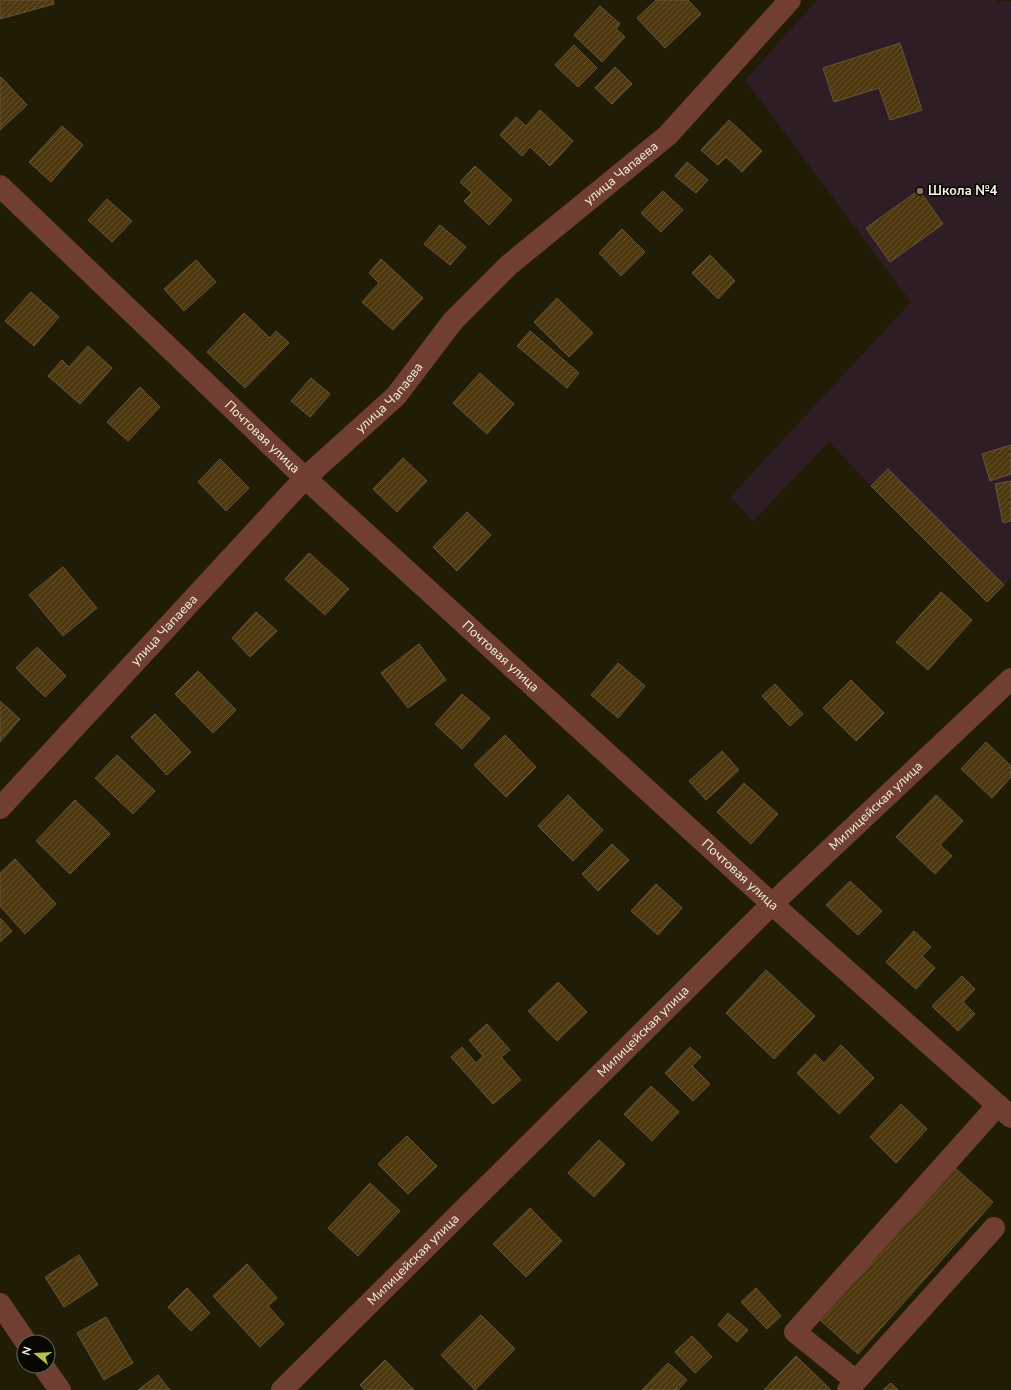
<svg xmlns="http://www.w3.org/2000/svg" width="1011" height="1390" viewBox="0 0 1011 1390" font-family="'Nunito Sans',sans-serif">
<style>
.education{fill:#2e1d24}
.building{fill:url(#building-hatch);stroke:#64553f}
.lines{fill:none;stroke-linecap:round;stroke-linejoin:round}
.minor{stroke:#713f32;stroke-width:22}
.education-dot{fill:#8d6e63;stroke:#080701;stroke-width:1.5}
.labels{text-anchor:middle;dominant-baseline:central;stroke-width:3;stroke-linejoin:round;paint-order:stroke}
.street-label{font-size:13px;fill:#f6f4e5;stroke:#080701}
.poi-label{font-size:13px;font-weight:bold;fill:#f6f4e5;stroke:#080701;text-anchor:start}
</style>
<defs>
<pattern id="building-hatch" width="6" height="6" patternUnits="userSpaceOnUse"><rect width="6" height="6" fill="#4d370e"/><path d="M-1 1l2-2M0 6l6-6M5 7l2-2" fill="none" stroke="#675531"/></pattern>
</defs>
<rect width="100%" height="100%" fill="#201c05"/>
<path class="education" d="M817,0H997L998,2L1011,1V578L987,602L871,486L829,442L753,521L730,497L911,302L745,80Z"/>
<g class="building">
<path d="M0,0H53L54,4L0,19Z"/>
<path d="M656,0H688L701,14L665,48L637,18Z"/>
<path d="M600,6L620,24L616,29L625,37L602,62L574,35Z"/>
<path d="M900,43L922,110L890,120L879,88L834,102L823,68Z"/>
<path d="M574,45L597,68L578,87L555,65Z"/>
<path d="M615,67L632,84L612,104L595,88Z"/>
<path d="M1,77L27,105L0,130V78Z"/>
<path d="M540,110L573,141L550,166L530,147L522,156L500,135L516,117L526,126Z"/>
<path d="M729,120L762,151L742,172L726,157L718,165L701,150Z"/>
<path d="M62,126L83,145L51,182L29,162Z"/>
<path d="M687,162L708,180L696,193L675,176Z"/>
<path d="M475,166L512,200L489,225L464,201L472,193L460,182Z"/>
<path d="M919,190L943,224L890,262L866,228Z"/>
<path d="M663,191L683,210L661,232L641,213Z"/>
<path d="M107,199L132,221L112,242L88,220Z"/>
<path d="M440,225L466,247L450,265L424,244Z"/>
<path d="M622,229L645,252L621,276L599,253Z"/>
<path d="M710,255L735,281L718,299L692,273Z"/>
<path d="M381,259L423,298L393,330L362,302L379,283L369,273Z"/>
<path d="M196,260L216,282L184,311L164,289Z"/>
<path d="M31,292L59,317L34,346L5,321Z"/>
<path d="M557,298L593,333L569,357L534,322Z"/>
<path d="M244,313L270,338L276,331L289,343L245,388L207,352Z"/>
<path d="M530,331L579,373L567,388L517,346Z"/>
<path d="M88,346L112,368L80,404L48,376L62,360L69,367Z"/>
<path d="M480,373L514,404L487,434L453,403Z"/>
<path d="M311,378L330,394L310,417L291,401Z"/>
<path d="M140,387L160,407L128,441L107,422Z"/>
<path d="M1011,445V474L990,481L982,454Z"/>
<path d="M403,458L427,481L397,512L373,489Z"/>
<path d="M220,459L249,488L226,511L198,482Z"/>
<path d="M888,469L1004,585L987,602L871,486Z"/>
<path d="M1011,481V521L1003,523L995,484Z"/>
<path d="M467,512L491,535L457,571L433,547Z"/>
<path d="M309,553L349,589L325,615L285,579Z"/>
<path d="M63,567L97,608L63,636L29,595Z"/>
<path d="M941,592L972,620L928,670L896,642Z"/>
<path d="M256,612L277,631L250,657L232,638Z"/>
<path d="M419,644L446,680L408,708L381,673Z"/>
<path d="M37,647L66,676L45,697L16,668Z"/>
<path d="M618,663L645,686L618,718L591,695Z"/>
<path d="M198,671L236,710L213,733L175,694Z"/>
<path d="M851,680L884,713L856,741L823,708Z"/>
<path d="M775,684L803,714L790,726L762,696Z"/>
<path d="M462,694L490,718L462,749L435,724Z"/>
<path d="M0,701L20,719L0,742Z"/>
<path d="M155,714L191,752L167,775L131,737Z"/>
<path d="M505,735L536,767L506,797L474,765Z"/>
<path d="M986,742L1011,766V777L992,798L961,769Z"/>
<path d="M722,751L739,770L706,800L689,781Z"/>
<path d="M117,755L155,791L133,814L95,778Z"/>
<path d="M744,783L778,814L751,844L717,812Z"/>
<path d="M568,795L603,830L573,861L538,826Z"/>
<path d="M936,795L963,821L940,845L952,856L935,874L896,837Z"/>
<path d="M75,800L110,834L70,874L36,841Z"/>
<path d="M612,844L629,860L598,891L582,874Z"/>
<path d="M15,859L56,904L25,934L0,906V873Z"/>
<path d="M850,881L882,911L858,935L826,905Z"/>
<path d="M656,884L682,908L658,935L631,911Z"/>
<path d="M0,918L12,931L0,942Z"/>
<path d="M914,931L931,947L922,956L935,968L916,989L886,962Z"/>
<path d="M766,970L815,1016L774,1059L726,1013Z"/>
<path d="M962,976L975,989L963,1002L975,1014L958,1031L932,1006Z"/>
<path d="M558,982L587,1012L557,1041L528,1011Z"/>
<path d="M487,1024L510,1050L501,1057L521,1080L493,1104L451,1057L462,1047L476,1063L483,1056L469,1040Z"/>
<path d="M841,1045L874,1078L839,1114L797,1073L815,1054L824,1063Z"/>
<path d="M690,1047L701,1057L692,1066L710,1084L693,1101L665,1073Z"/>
<path d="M651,1086L679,1112L652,1141L624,1114Z"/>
<path d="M901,1104L927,1129L896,1163L870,1137Z"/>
<path d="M407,1136L437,1166L408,1194L378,1164Z"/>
<path d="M599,1140L625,1164L594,1197L568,1173Z"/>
<path d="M954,1167L993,1202L858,1354L819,1319Z"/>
<path d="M370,1183L400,1211L358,1256L328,1228Z"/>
<path d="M530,1208L562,1241L526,1277L493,1244Z"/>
<path d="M79,1255L98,1285L64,1307L45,1277Z"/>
<path d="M247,1264L277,1298L268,1306L284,1324L260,1347L213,1296Z"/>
<path d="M187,1288L210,1313L191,1331L168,1307Z"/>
<path d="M756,1288L781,1316L767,1329L741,1302Z"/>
<path d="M728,1313L748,1330L737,1342L718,1325Z"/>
<path d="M481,1315L515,1349L475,1390L441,1355Z"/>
<path d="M106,1317L133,1363L104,1380L77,1333Z"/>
<path d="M692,1336L712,1357L695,1373L675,1352Z"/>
<path d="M796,1356L831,1390H764Z"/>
<path d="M385,1360L414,1390H365L360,1385Z"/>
<path d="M668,1363L687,1380L678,1390H642Z"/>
<path d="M158,1375L170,1390H138Z"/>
<path d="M891,1383L898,1390H883Z"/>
</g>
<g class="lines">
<g class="minor">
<path id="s1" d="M0,186L305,478L772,904L1011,1117"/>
<path id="s2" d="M0,808L305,478L396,396L453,321L509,265L668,135L790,0"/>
<path d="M0,1304L26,1342"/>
<path d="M43,1366L60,1390"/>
<path d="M856,1381L994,1228"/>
<path id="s3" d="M282,1390L772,904L1011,679"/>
<path d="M848,1390L856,1381L795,1332L998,1105"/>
</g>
</g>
<circle class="education-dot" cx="920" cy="191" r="4"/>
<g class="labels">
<g class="street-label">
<text stroke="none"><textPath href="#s2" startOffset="890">улица Чапаева</textPath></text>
<text stroke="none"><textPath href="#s2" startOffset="566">улица Чапаева</textPath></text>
<text stroke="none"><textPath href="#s1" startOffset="363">Почтовая улица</textPath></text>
<text stroke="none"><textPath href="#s2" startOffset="242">улица Чапаева</textPath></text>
<text stroke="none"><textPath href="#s1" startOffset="687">Почтовая улица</textPath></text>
<text stroke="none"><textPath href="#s3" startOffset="833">Милицейская улица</textPath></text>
<text stroke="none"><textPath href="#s1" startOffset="1011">Почтовая улица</textPath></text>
<text stroke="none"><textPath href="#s3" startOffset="509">Милицейская улица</textPath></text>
<text stroke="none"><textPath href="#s3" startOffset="185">Милицейская улица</textPath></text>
</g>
<g class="poi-label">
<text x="928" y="191">Школа №4</text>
</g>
</g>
<g transform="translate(36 1354) rotate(288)"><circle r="19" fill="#080701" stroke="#67665c"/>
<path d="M0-3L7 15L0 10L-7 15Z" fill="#b6c148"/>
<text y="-6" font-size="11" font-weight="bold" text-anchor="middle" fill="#f6f4e5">N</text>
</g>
</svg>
